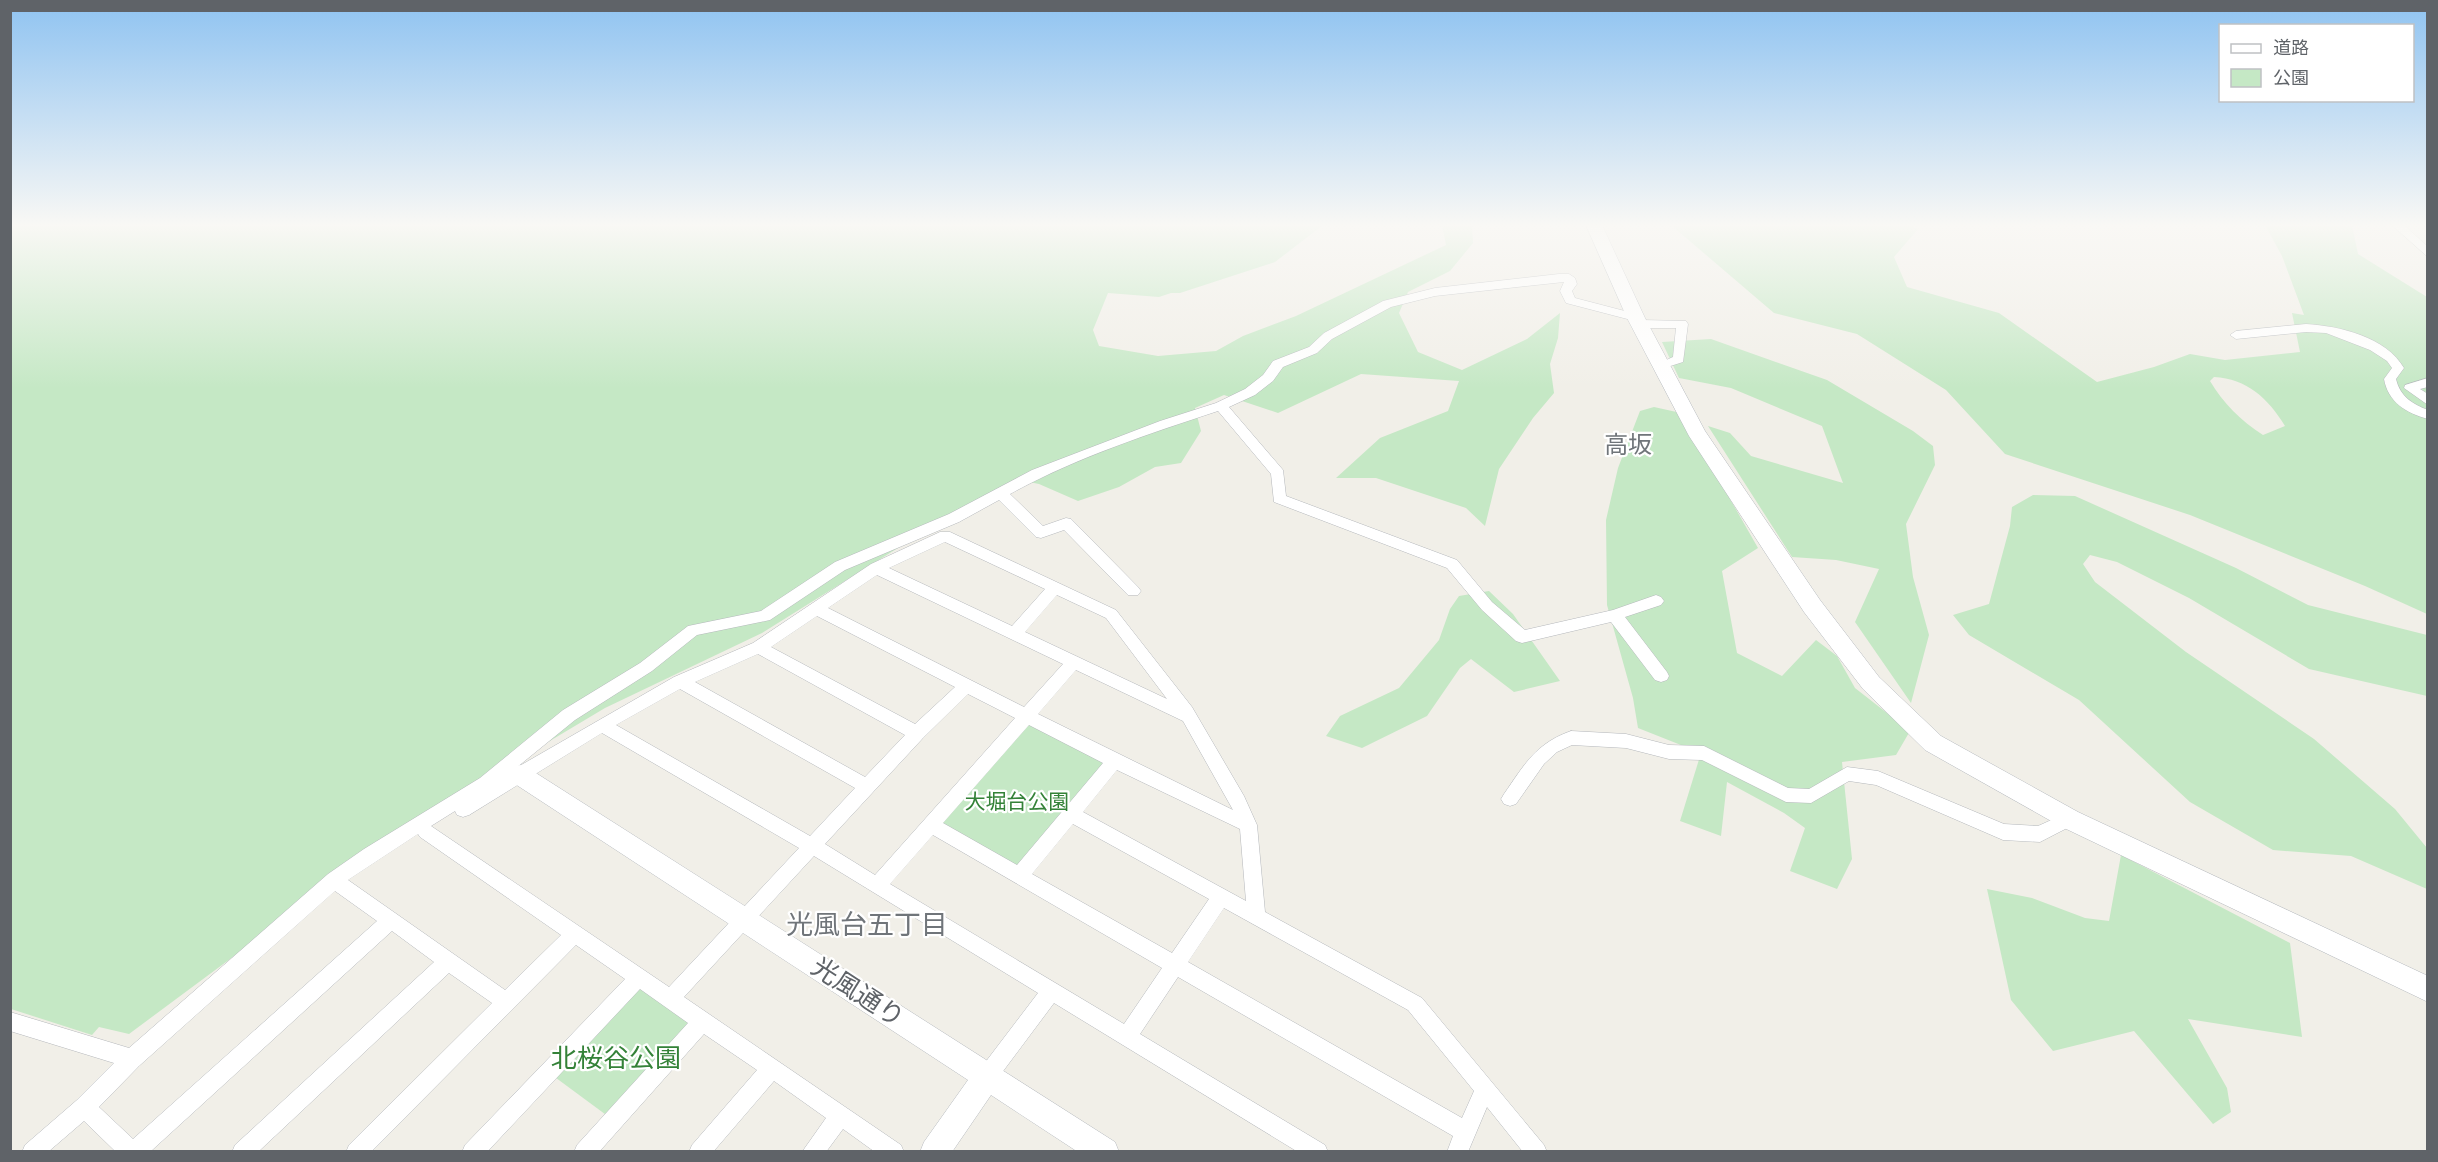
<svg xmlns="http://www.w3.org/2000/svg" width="2438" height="1162" viewBox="0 0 2438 1162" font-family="Montserrat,'Noto Sans JP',sans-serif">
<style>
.green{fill:#c5e8c5;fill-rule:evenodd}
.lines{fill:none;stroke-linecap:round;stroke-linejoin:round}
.street-casing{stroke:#b5b8bc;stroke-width:1}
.secondary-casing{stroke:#b6babf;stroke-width:1}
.street{fill:#fff;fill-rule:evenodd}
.secondary{fill:#fff;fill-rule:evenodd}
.labels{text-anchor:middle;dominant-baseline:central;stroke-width:4.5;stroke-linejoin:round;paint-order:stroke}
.park-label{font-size:21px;fill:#348238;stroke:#fff}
.quarter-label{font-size:24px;fill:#70757a;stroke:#fff}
.near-street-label{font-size:26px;fill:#5f6368;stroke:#fff}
.near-park-label{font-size:26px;fill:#348238;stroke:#fff}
.near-neighbourhood-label{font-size:27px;fill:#70757a;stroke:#fff}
</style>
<rect width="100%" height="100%" fill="#f1efe8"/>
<g class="green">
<path d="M11,225H1323L1275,262L1180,293H1171L1159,297L1108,293L1093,330L1099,346L1158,356L1216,351L1243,336L1296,316L1446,245L1442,225H1472L1473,243L1450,271L1408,292L1399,313L1418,352L1462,370L1527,339L1560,313L1558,338L1550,364L1554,393L1533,418L1499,469L1485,526L1466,508L1376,478H1336L1380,438L1448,411L1459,381L1361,374L1278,413L1224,395L1195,408L1201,431L1181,463L1155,467L1119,487L1078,501L1039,484L1019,480L957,511L762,633L605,708L416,821L129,1034L99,1027L92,1035L11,1009Z"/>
<path d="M1671,225H1910L1918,229L1894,257L1907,287L1999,313L2097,382L2154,367L2190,354L2225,360L2300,352L2292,313L2304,315L2282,256L2265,225H2352L2358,254L2427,297V614L2365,586L2190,515L2005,454L1946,390L1857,334L1774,313ZM2214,377C2247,379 2268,398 2285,426L2263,435C2241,421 2223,403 2210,381Z"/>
<path d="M1711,339L1827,380L1913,431L1933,446L1935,465L1906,524L1913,577L1929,635L1911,703L1855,622L1879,569L1836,560L1792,557L1708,426L1730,433L1751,456L1843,483L1822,426L1731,388L1679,378L1662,342Z"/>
<path d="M1654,407L1681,413L1758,548L1722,571L1737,653L1782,676L1816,640L1837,656L1855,688L1910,731L1896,755L1842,762L1852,859L1837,889L1790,871L1805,828L1784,813L1727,782L1721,836L1680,821L1701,753L1638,728L1633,698L1607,605L1606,520L1618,468L1640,411Z"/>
<path d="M2033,495L2075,496L2236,568L2308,605L2427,635V696L2309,669L2189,598L2117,562L2090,555L2083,564L2095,582L2186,652L2314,739L2395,809L2427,848V889L2351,856L2273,850L2190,802L2079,700L1969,635L1953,615L1989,604L2010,526L2012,507Z"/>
<path d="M1489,591L1513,614L1560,681L1514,692L1471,659L1460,668L1427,716L1362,748L1326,736L1340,716L1399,688L1439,640L1450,609L1459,596Z"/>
<path d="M1028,715L1115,761L1019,876L931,825Z"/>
<path d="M2121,855L2290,943L2302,1037L2188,1019L2227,1088L2231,1112L2213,1124L2134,1031L2053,1051L2011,1000L1987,889L2032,898L2085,918L2109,921Z"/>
<path d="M639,977L703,1021L613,1120L548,1072Z"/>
</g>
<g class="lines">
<defs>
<g id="street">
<path d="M2392,225H2404L2428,247V257Z"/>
<path d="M1559,274H1569L1575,278L1577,284L1572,291L1575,298L1640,315L1641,320L1686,321L1688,324L1683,362L1661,369L1655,365L1673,357L1676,328H1639L1635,327V321L1566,303L1560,291L1564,282L1435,296L1391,307L1332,339L1317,353L1283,367L1273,381L1255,395L1229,407L1283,470L1286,496L1457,560L1492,602L1525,630L1613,610L1656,595L1661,597L1664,601L1661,605L1625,617L1667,672L1669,676L1667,680L1661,682L1655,680L1611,622L1522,643L1516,641L1482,610L1447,568L1274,502L1271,474L1218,411C1148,434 1075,458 1010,494L1043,526L1066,518L1071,519L1138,587L1141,591L1138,595H1128L1064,530L1041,538L1036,537L999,500L959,522L845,570L770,620L697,635L652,671L575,720L516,768L674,677L753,643L871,564L940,532H950L1116,610L1192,707L1244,796L1257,825L1265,912L1422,998L1544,1145L1547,1152H1523L1487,1107L1468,1152H1447L1453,1136L1178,977L1140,1034L1325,1145L1328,1152H1298L1054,1003L995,1082L988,1085L981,1082L978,1075L981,1068L1038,993L814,856L684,997L901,1145L904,1152H875L843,1129L826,1152H802L826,1118L774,1081L713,1152H689L692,1145L757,1070L704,1034L599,1152H574L577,1145L688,1023L640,989L487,1152H462L465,1145L625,979L576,945L371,1152H346L349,1145L492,1003L449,973L258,1152H232L235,1145L434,962L392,931L150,1152H116L84,1121L48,1152H22L25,1145L77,1100L114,1063L10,1031V1012L129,1048L328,874L364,849L480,778L563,710L640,663L688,626L761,611L835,562L949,514L1032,470L1160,421L1216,403L1245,389L1263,375L1273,361L1309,347L1324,333L1383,301L1435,288ZM945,542L1045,589L1012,626L889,568ZM877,575L1063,664L1024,707L828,608ZM1057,595L1106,618L1167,699L1025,632ZM817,616L955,687L915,724L771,647ZM758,654L905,735L865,777L695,682ZM1076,670L1183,721L1233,810L1038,714ZM680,689L855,788L810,836L616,725ZM968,694L1015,718L875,875L825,844L923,738ZM1029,725L1103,763L1017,865L943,823ZM602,733L799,848L669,987L431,826L455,811L457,815L463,817L469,815ZM1117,770L1240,829L1246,901L1083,812ZM1073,824L1209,899L1172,953L1032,874ZM418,834L420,837L561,935L505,990L348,880ZM933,835L1162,968L1124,1024L890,884ZM335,891L377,921L133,1139L99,1107L139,1066ZM1224,908L1408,1010L1474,1091L1462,1118L1188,962Z"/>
<path d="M2306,324C2340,326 2386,337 2404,368L2396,379C2400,396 2412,404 2428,410V419C2406,413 2388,402 2384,379L2392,368L2387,361L2370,350L2326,333L2306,332L2236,339L2230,335L2236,331Z"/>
<path d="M2428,378V387L2420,389L2428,394V405L2404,388L2405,385Z"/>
<path d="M1571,731L1626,734L1669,745L1704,746L1788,788L1809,789L1847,767L1878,771L2004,824L2038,826L2069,812L2075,814L2078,819L2075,824L2040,842L2003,840L1876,785L1849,781L1811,803L1786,802L1702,760L1669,759L1626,748L1572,745L1557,752L1544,764L1516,804L1510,806L1504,804L1501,799L1504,794C1524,765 1536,743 1571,731Z"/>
</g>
<g id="secondary">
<path d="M1586,225H1602L1645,318L1705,431L1820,600L1879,677L1941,736L2078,812L2428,976V1002L2060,826L1925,750L1863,689L1804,612L1689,436L1627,318Z"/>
<path d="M520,765L528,768L1115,1142L1119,1152H1078L991,1095L952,1152H920L924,1142L968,1080L512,782L508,775L512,768Z"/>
</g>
</defs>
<use href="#street" class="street-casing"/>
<use href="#secondary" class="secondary-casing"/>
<use href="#street" class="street"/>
<use href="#secondary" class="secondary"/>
</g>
<linearGradient id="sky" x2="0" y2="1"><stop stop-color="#8fc3f1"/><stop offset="0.58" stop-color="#f9f8f5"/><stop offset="1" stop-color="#f9f8f5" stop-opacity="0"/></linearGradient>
<rect width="2438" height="388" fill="url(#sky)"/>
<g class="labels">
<g class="park-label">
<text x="1017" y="801">大堀台公園</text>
</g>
<g class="quarter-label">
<text x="1628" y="444">高坂</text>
</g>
<g class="near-street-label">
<text transform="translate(858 992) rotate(33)">光風通り</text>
</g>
<g class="near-park-label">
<text x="616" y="1058">北桜谷公園</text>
</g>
<g class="near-neighbourhood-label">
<text x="867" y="924">光風台五丁目</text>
</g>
</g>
<rect width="2438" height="1162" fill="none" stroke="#5f6368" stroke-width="24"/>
<rect x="2219" y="24" width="195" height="78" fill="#ffffff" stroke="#bfc1c3" stroke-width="1.5"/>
<rect x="2231" y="44" width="30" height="9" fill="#ffffff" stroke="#bfc1c3" stroke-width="1.5"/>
<text x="2273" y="54" font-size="18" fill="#5f6368">道路</text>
<rect x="2231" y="69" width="30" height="18" fill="#c5e8c5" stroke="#bfc1c3" stroke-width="1.5"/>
<text x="2273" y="84" font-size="18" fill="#5f6368">公園</text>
</svg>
